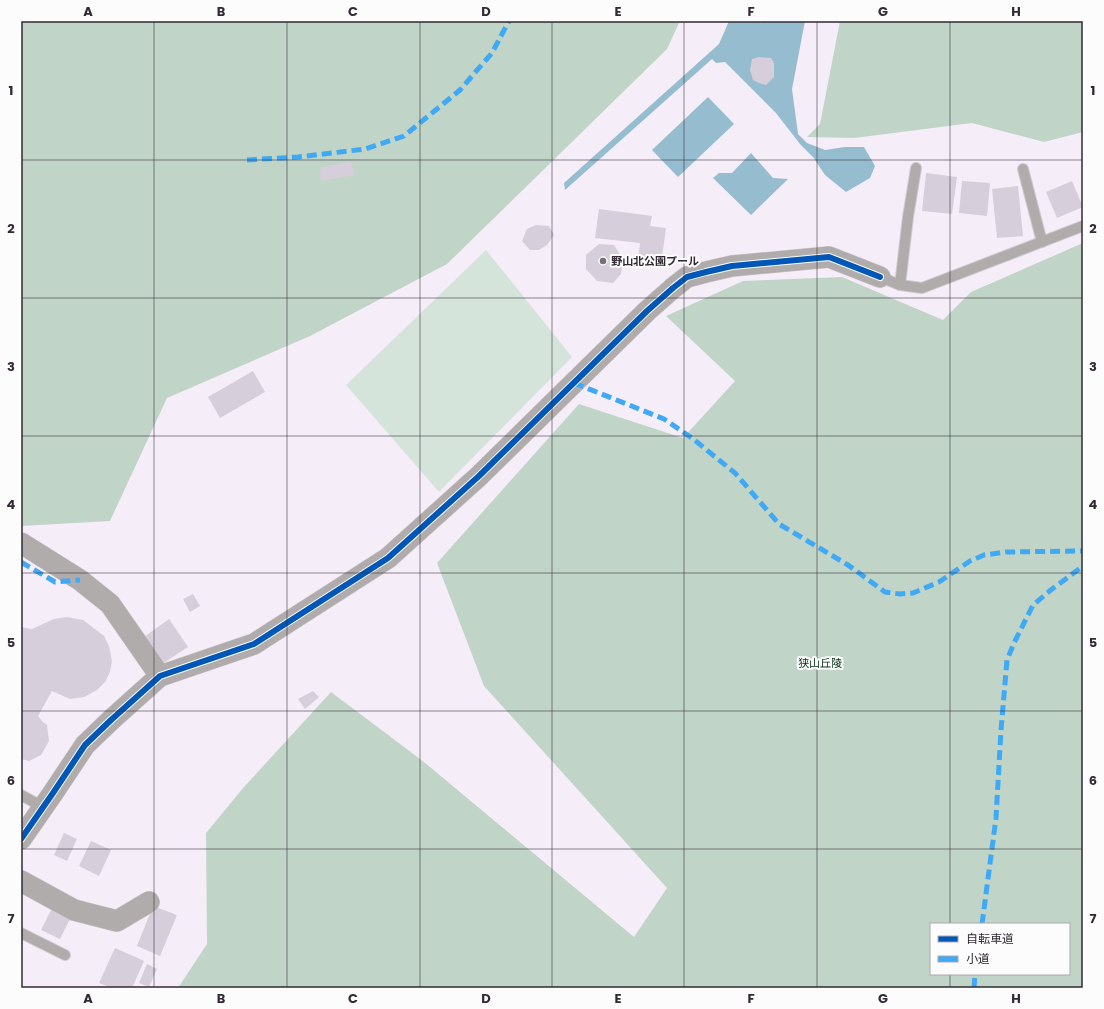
<svg xmlns="http://www.w3.org/2000/svg" width="1104" height="1009" viewBox="0 0 1104 1009" font-family="Poppins,'Noto Sans JP',sans-serif">
<style>
.green{fill:#d5e4da}
.forest{fill:#c0d5c7;fill-rule:evenodd}
.water{fill:#96bdcf}
.building{fill:#d7cedb}
.lines{fill:none;stroke-linecap:round;stroke-linejoin:round}
.service-casing{stroke:#d1cbd4;stroke-width:12}
.minor-casing{stroke:#d1cbd4;stroke-width:22}
.service{stroke:#b1acac;stroke-width:10}
.minor{stroke:#b1acac;stroke-width:21}
.quiet{stroke:#3fa9f5;stroke-width:5;stroke-dasharray:10 5;stroke-linecap:butt}
.cycleway-casing{stroke:#fcfcfc;stroke-width:8}
.cycleway{stroke:#0057b8;stroke-width:6}
.grid{fill:none;stroke:#322935;stroke-width:1;stroke-opacity:0.55}
.poi-dot{fill:#766e79;stroke:#fcfcfc;stroke-width:1.5}
.labels{text-anchor:middle;dominant-baseline:central;stroke-width:4;stroke-linejoin:round;paint-order:stroke}
.poi-label{font-size:11px;font-weight:bold;fill:#322935;stroke:#fcfcfc;text-anchor:start}
.park-label{font-size:11px;fill:#0d311a;stroke:#fcfcfc}
.neatline{fill:none;stroke:#322935;stroke-width:1.5}
.grid-label{font-size:13px;text-anchor:middle;font-weight:bold;fill:#322935}
</style>
<rect width="100%" height="100%" fill="#f5edf8"/>
<path class="green" d="M486,250L572,357L439,492L346,385Z"/>
<g class="forest">
<path d="M21,21H680L667,49L447,264L310,336L167,398L110,521L21,526Z"/>
<path d="M840,21H1083V132L1044,142L972,123L854,138L807,137L820,124Z"/>
<path d="M1083,243V988H178L207,944L206,833L244,787L331,692L424,762L634,937L667,888L484,686L437,563L579,404L683,438L735,381L666,316L743,281L842,277L943,320L971,292ZM931,924H1069V974H931Z"/>
</g>
<g class="water">
<path d="M729,21H758L760,23L764,21H805L792,89L798,134L807,143L825,150L845,147H864L875,166L870,178L846,192L825,175L813,157L800,144L776,113L725,62L716,63L712,59L565,190L564,183L719,44Z"/>
<path d="M708,97L734,124L678,177L652,150Z"/>
<path d="M751,153L773,178L788,179L751,215L713,178L719,173H732Z"/>
</g>
<g class="building">
<path d="M759,57L771,58L774,63V77L766,85L759,83L753,80L750,70L752,59Z"/>
<path d="M351,161L354,175L321,181L320,168Z"/>
<path d="M926,173L957,177L952,214L922,211Z"/>
<path d="M962,181L990,183L987,216L959,213Z"/>
<path d="M1072,181L1083,207L1057,218L1046,192Z"/>
<path d="M1018,186L1023,236L997,238L992,189Z"/>
<path d="M599,209L652,216L650,226L666,228L661,264L638,261L640,243L595,238Z"/>
<path d="M536,225L549,226L554,235L547,245L539,250H530L522,241L527,229Z"/>
<path d="M599,244L614,245L623,259L621,274L613,283L597,281L586,269V255Z"/>
<path d="M253,371L265,392L220,418L208,397Z"/>
<path d="M193,594L200,606L190,612L183,599Z"/>
<path d="M67,617L83,620L104,636L109,646L112,661L110,672L105,682L97,690L84,697L70,699L52,691L38,716L42,721L47,725L49,741L41,755L29,761L21,759V627L32,629L54,619Z"/>
<path d="M169,619L188,647L162,664L144,637Z"/>
<path d="M313,691L319,697L305,709L298,699Z"/>
<path d="M64,833L77,839L67,861L54,855Z"/>
<path d="M91,841L111,850L99,876L79,866Z"/>
<path d="M53,906L72,915L60,939L41,930Z"/>
<path d="M153,906L177,915L160,956L137,946Z"/>
<path d="M115,948L144,961L132,988H112L99,983Z"/>
<path d="M147,964L157,969L149,987L139,983Z"/>
</g>
<g class="lines">
<defs>
<g id="service">
<path d="M1023,169L1042,242"/>
<path d="M880,277L900,285L908,217L916,168"/>
<path d="M900,285L922,288L1083,226"/>
<path d="M21,795L43,807"/>
<path d="M21,933L65,955"/>
</g>
<g id="minor">
<path d="M21,543L80,580L110,604L160,676"/>
<path d="M21,839L53,793L85,745L111,720L160,676L254,644L388,558L479,476L647,311L673,288L687,277L706,272L732,266L829,257L880,277"/>
<path d="M21,881L74,910L117,921L149,902"/>
</g>
</defs>
<use href="#service" class="service-casing"/>
<use href="#minor" class="minor-casing"/>
<use href="#service" class="service"/>
<use href="#minor" class="minor"/>
<g class="quiet">
<path d="M247,160L298,157L365,149L404,136L460,90L492,53L509,21"/>
<path d="M574,383L664,419L692,438L735,473L779,524L848,565L885,592L900,594L913,593L939,582L970,561L984,555L1006,552L1083,551"/>
<path d="M21,562L55,582L80,580"/>
<path d="M982,924L996,818L1001,730L1007,660L1014,643L1033,605L1052,589L1083,566"/>
<path d="M974,988L975,974"/>
</g>
<defs>
<path id="cycleway" d="M21,839L53,793L85,745L111,720L160,676L254,644L388,558L479,476L647,311L673,288L687,277L706,272L732,266L829,257L880,277"/>
</defs>
<use href="#cycleway" class="cycleway-casing"/>
<use href="#cycleway" class="cycleway"/>
</g>
<path class="grid" d="M154,21V988M287,21V988M420,21V988M552,21V988M684,21V988M817,21V988M950,21V924M21,160H1083M21,298H1083M21,436H1083M21,573H1083M21,711H1083M21,849H1083M950,974V988"/>
<circle class="poi-dot" cx="603" cy="261" r="4"/>
<g class="labels">
<g class="poi-label">
<text x="611" y="261">野山北公園プール</text>
</g>
<g class="park-label">
<text x="820" y="663">狭山丘陵</text>
</g>
</g>
<rect width="1104" height="1009" fill="none" stroke="#fcfcfc" stroke-width="44"/>
<rect x="930" y="923" width="140" height="52" fill="#fcfcfc" stroke="#aba8ac"/>
<rect x="938" y="936" width="20" height="6" fill="#0057b8" stroke="#aba8ac"/>
<text x="966" y="943" font-size="12" fill="#322935">自転車道</text>
<rect x="938" y="956" width="20" height="6" fill="#3fa9f5" stroke="#aba8ac"/>
<text x="966" y="963" font-size="12" fill="#322935">小道</text>
<rect x="22" y="22" width="1060" height="965" class="neatline"/>
<g class="grid-label">
<text x="88" y="16">A</text>
<text x="221" y="16">B</text>
<text x="353" y="16">C</text>
<text x="486" y="16">D</text>
<text x="618" y="16">E</text>
<text x="751" y="16">F</text>
<text x="883" y="16">G</text>
<text x="1016" y="16">H</text>
<text x="11" y="95">1</text>
<text x="1093" y="95">1</text>
<text x="11" y="233">2</text>
<text x="1093" y="233">2</text>
<text x="11" y="371">3</text>
<text x="1093" y="371">3</text>
<text x="11" y="509">4</text>
<text x="1093" y="509">4</text>
<text x="11" y="647">5</text>
<text x="1093" y="647">5</text>
<text x="11" y="785">6</text>
<text x="1093" y="785">6</text>
<text x="11" y="923">7</text>
<text x="1093" y="923">7</text>
<text x="88" y="1003">A</text>
<text x="221" y="1003">B</text>
<text x="353" y="1003">C</text>
<text x="486" y="1003">D</text>
<text x="618" y="1003">E</text>
<text x="751" y="1003">F</text>
<text x="883" y="1003">G</text>
<text x="1016" y="1003">H</text>
</g>
</svg>
